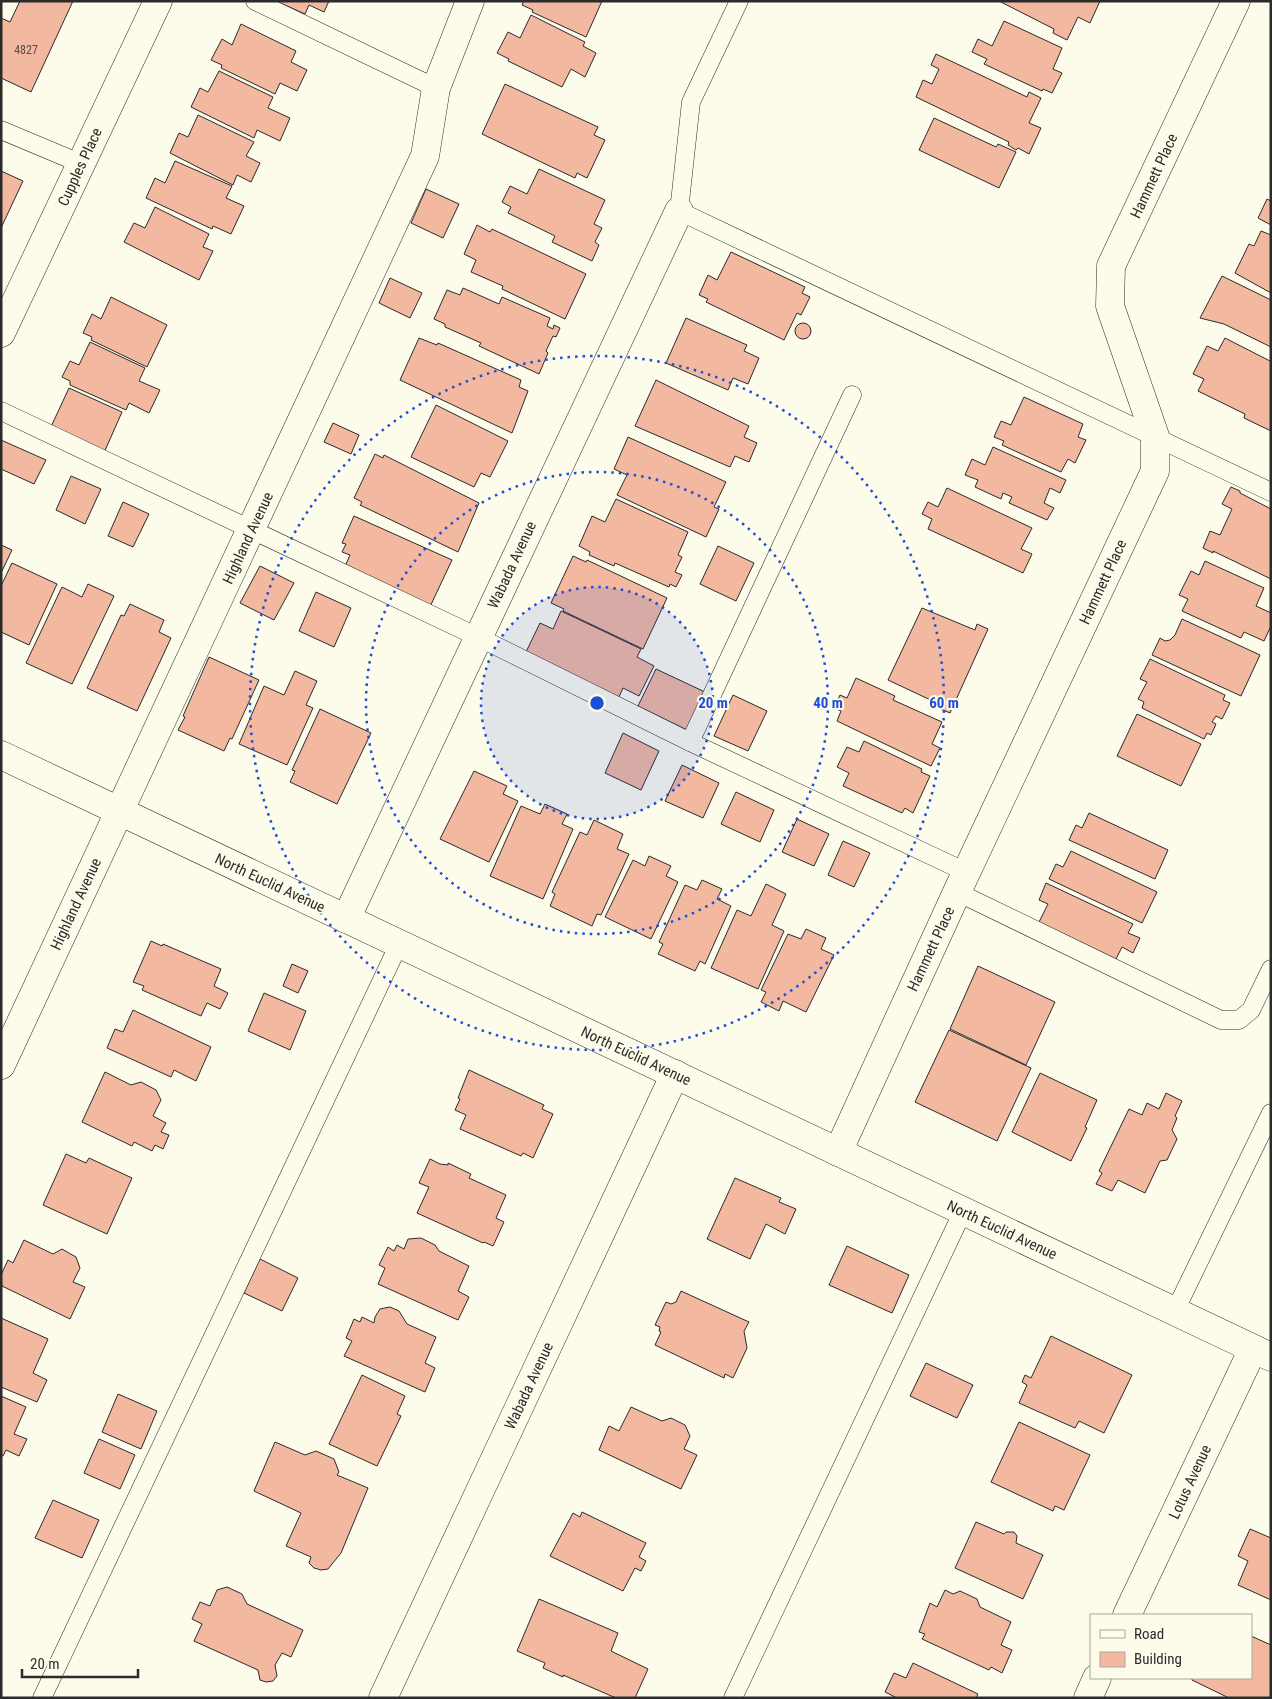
<svg xmlns="http://www.w3.org/2000/svg" width="1272" height="1699" viewBox="0 0 1272 1699" font-family="'Roboto Condensed',sans-serif">
<style>
.building{fill:#f2b8a0;stroke:#2b2b2b}
.lines{fill:none;stroke-linecap:round;stroke-linejoin:round}
.service-casing{stroke:#2b2b2b;stroke-width:19}
.minor-casing{stroke:#2b2b2b;stroke-width:29}
.service{stroke:#fdfbea;stroke-width:18}
.minor{stroke:#fdfbea;stroke-width:28}
.ring{fill:none;stroke:#1d4ed8;stroke-width:2.5;stroke-dasharray:2.5 5}
.labels{text-anchor:middle;dominant-baseline:central;stroke-width:4;stroke-linejoin:round;paint-order:stroke}
.number-label{font-size:12px;fill:#5d4e48}
.street-label{font-size:15px;fill:#2b2b2b;stroke:#fdfbea}
.centre{fill:#1d4ed8;stroke:#fdfbea;stroke-width:2.5}
.ring-label{font-size:15px;text-anchor:middle;font-weight:bold;fill:#1d4ed8;stroke:#fdfbea;stroke-width:4;stroke-linejoin:round;paint-order:stroke}
</style>
<rect width="100%" height="100%" fill="#fdfbea"/>
<g class="building">
<path d="M20,1H73L31,92L1,78V18L10,22Z"/>
<path d="M276,1H329L324,12L309,5L305,14Z"/>
<path d="M524,1H602L586,37L532,12L533,10L522,5Z"/>
<path d="M999,1H1100L1090,23L1078,17L1067,40L1053,33L1054,29Z"/>
<path d="M531,15L585,42L583,46L596,53L585,77L571,69L562,87L508,61L509,59L497,53L508,32L520,38Z"/>
<path d="M1004,21L1062,48L1053,69L1062,73L1052,93L1043,89L1042,91L984,64L987,59L972,52L978,39L992,46Z"/>
<path d="M241,24L296,51L291,62L307,70L297,91L280,83L275,94L221,68L222,65L211,60L222,39L232,45Z"/>
<path d="M936,54L1027,97L1029,92L1041,98L1029,123L1041,128L1029,154L1018,148L1016,150L1008,145L1009,142L916,97L923,80L932,84L939,69L931,65Z"/>
<path d="M219,71L273,97L268,108L290,118L280,141L257,130L254,138L191,107L200,88L208,92Z"/>
<path d="M505,84L598,127L594,135L605,140L587,178L577,173L575,178L482,134Z"/>
<path d="M198,115L254,142L246,156L260,163L251,182L237,175L233,185L170,153L179,133L188,137Z"/>
<path d="M934,118L996,147L998,144L1016,152L999,188L919,150Z"/>
<path d="M175,161L232,186L226,198L244,206L231,234L213,226L212,229L146,198L155,178L165,183Z"/>
<path d="M539,169L605,200L594,224L602,228L595,242L599,245L592,261L552,242L555,236L508,213L511,207L502,202L510,186L527,194Z"/>
<path d="M1,171L23,181L1,228Z"/>
<path d="M426,189L459,204L443,238L411,223Z"/>
<path d="M1267,199L1271,201V225L1258,218Z"/>
<path d="M155,207L209,234L203,247L213,251L199,280L124,242L134,223L145,228Z"/>
<path d="M477,225L490,232L492,229L586,274L565,319L502,289L503,286L471,272L476,260L464,254Z"/>
<path d="M1261,231L1271,235V293L1235,273L1249,244L1254,246Z"/>
<path d="M731,252L805,287L802,293L810,297L801,315L797,313L784,340L706,302L708,299L699,295L708,275L717,280Z"/>
<path d="M1222,276L1271,300V347L1224,324L1200,318Z"/>
<path d="M390,278L422,293L410,318L379,303Z"/>
<path d="M463,288L499,304L502,297L550,318L547,326L553,329L554,325L560,328L556,337L553,336L546,351L548,353L539,374L479,346L481,343L445,327V324L434,319L447,290L460,295Z"/>
<path d="M111,297L167,325L147,367L91,340L92,337L83,333L92,314L101,319Z"/>
<path d="M686,318L747,345L744,351L759,358L748,384L733,378L728,390L666,363Z"/>
<circle cx="803" cy="331" r="8"/>
<path d="M419,338L437,345L438,343L521,380L519,387L528,391L512,433L400,380Z"/>
<path d="M1225,338L1270,361L1271,359V431L1244,418L1245,414L1198,391L1204,379L1193,374L1207,346L1218,351Z"/>
<path d="M90,342L145,368L139,381L160,390L149,413L129,403L126,410L70,385V381L62,377L70,361L79,365Z"/>
<path d="M656,380L749,426L744,437L757,443L749,462L735,456L730,467L635,426Z"/>
<path d="M69,388L122,412L103,455L49,431Z"/>
<path d="M1024,397L1083,424L1078,437L1086,440L1075,463L1068,459L1061,472L1002,445L1004,441L994,437L1001,421L1011,425Z"/>
<path d="M436,405L508,441L490,477L481,473L474,487L411,457Z"/>
<path d="M333,423L359,435L351,454L324,442Z"/>
<path d="M628,437L726,482L714,507L719,509L706,537L617,495L627,475L614,469Z"/>
<path d="M1,440L46,460L34,484L1,469Z"/>
<path d="M993,447L1066,480L1060,493L1050,488L1044,503L1054,508L1047,520L1009,503L1012,497L1003,493L1001,499L975,487L978,480L965,475L972,459L985,465Z"/>
<path d="M375,454L383,458L384,455L479,503L458,552L360,505L362,502L354,498Z"/>
<path d="M71,476L101,489L85,524L56,510Z"/>
<path d="M1231,487L1240,491V493L1271,509V579L1213,551V553L1203,548L1210,531L1220,535L1232,509L1222,504Z"/>
<path d="M947,488L1032,528L1021,549L1032,554L1023,573L928,529L932,519L922,514L928,502L938,507Z"/>
<path d="M616,499L688,532L678,555L682,557L675,572L682,575L676,587L670,584L669,587L615,563L614,566L589,555L590,552L579,546L592,516L605,522Z"/>
<path d="M123,502L149,514L133,547L108,536Z"/>
<path d="M354,516L452,560L428,611L343,571L350,555L342,552L346,544L342,543Z"/>
<path d="M1,545L12,550L1,573Z"/>
<path d="M718,546L754,563L736,601L700,584Z"/>
<path d="M573,556L586,562L587,560L667,598L643,649L563,611L564,609L551,603Z"/>
<path d="M1205,561L1264,588L1256,606L1271,613V626L1264,641L1244,632L1241,638L1182,611L1188,599L1179,595L1191,571L1199,575Z"/>
<path d="M12,563L57,584L29,645L1,632V586Z"/>
<path d="M260,566L294,583L274,620L240,603Z"/>
<path d="M88,584L114,596L72,684L26,663L62,587L82,597Z"/>
<path d="M316,592L351,608L334,647L299,631Z"/>
<path d="M130,604L164,620L159,632L171,638L137,711L87,688L121,615L124,616Z"/>
<path d="M922,608L975,630L977,624L988,629L950,713L936,707L937,703L888,680Z"/>
<path d="M561,611L641,649L637,657L654,666L639,696L623,688L617,701L525,654L540,623L553,629Z"/>
<path d="M1182,619L1260,655L1241,696L1152,655L1160,638L1165,641L1170,640L1175,635Z"/>
<path d="M209,657L259,680L232,739L230,738L224,751L178,730L185,717L183,716Z"/>
<path d="M1150,659L1225,695L1223,700L1230,703L1222,719L1216,716L1212,722L1216,724L1211,735L1207,733L1204,739L1142,708L1144,702L1138,699L1147,682L1140,679Z"/>
<path d="M656,669L705,692L687,730L638,706Z"/>
<path d="M295,671L317,681L306,705L313,708L287,765L239,744L264,686L284,695Z"/>
<path d="M856,678L895,696L893,700L942,722L932,744L940,748L931,766L837,721L841,711L834,708L840,695L847,698Z"/>
<path d="M733,695L767,711L748,751L714,736Z"/>
<path d="M320,709L371,733L337,804L290,782L295,771L292,770Z"/>
<path d="M1137,714L1201,744L1181,786L1117,756Z"/>
<path d="M623,733L659,751L641,790L605,773Z"/>
<path d="M864,741L922,769L921,772L930,776L913,813L905,808L902,813L843,786L849,773L837,767L847,747L859,752Z"/>
<path d="M682,765L719,783L703,818L665,801Z"/>
<path d="M474,771L507,786L503,794L518,801L489,862L440,839Z"/>
<path d="M736,792L774,810L760,842L721,824Z"/>
<path d="M545,804L567,814L562,824L573,829L543,899L490,876L521,806L540,814Z"/>
<path d="M1089,813L1168,850L1155,879L1069,840L1076,825L1082,828Z"/>
<path d="M797,819L829,834L814,866L782,852Z"/>
<path d="M594,820L623,834L617,849L629,854L601,915L597,914L592,926L550,906L555,894L552,892L580,832L587,835Z"/>
<path d="M843,841L870,853L854,887L828,875Z"/>
<path d="M1071,851L1157,892L1142,923L1049,879L1056,864L1063,867Z"/>
<path d="M649,856L671,866L666,876L678,882L651,939L605,917L633,860L645,866Z"/>
<path d="M702,880L722,889L717,899L731,906L705,964L700,961L695,971L658,954L663,944L659,942L685,885L697,890Z"/>
<path d="M1046,883L1133,924L1128,933L1140,938L1133,953L1122,947L1116,959L1039,922L1048,904L1039,900Z"/>
<path d="M766,884L786,894L772,925L784,931L758,989L711,968L737,910L751,916Z"/>
<path d="M806,929L826,938L821,949L834,955L806,1012L783,1001L779,1011L761,1002L766,992L761,990L788,934L801,939Z"/>
<path d="M151,941L162,946L163,944L221,969L214,986L228,993L220,1009L207,1003L201,1016L142,990L144,986L133,982Z"/>
<path d="M292,964L308,971L298,993L283,986Z"/>
<path d="M978,966L1055,1002L1026,1065L950,1029Z"/>
<path d="M264,993L306,1011L290,1050L248,1031Z"/>
<path d="M133,1010L211,1047L196,1081L174,1070L171,1077L107,1048L115,1029L123,1032Z"/>
<path d="M949,1030L1031,1068L997,1141L915,1102Z"/>
<path d="M469,1070L544,1105L542,1109L553,1114L533,1158L523,1153L521,1156L460,1129L466,1115L455,1110L460,1099L458,1098Z"/>
<path d="M105,1072L131,1085L141,1082L156,1090L161,1100L153,1116L166,1123L161,1132L169,1135L163,1149L155,1145L152,1151L134,1142L132,1146L82,1122Z"/>
<path d="M1040,1073L1097,1100L1085,1127L1087,1128L1071,1161L1012,1132Z"/>
<path d="M1166,1093L1182,1101L1175,1116L1177,1118L1172,1130L1177,1139L1167,1160L1160,1161L1145,1193L1118,1180L1112,1191L1096,1184L1102,1173L1099,1171L1129,1109L1142,1115L1147,1103L1159,1109Z"/>
<path d="M66,1154L86,1163L89,1158L132,1178L107,1234L43,1205Z"/>
<path d="M430,1159L440,1164L448,1165V1163L471,1174L469,1178L506,1195L496,1218L504,1222L493,1246L484,1242L483,1243L417,1213L429,1187L419,1183Z"/>
<path d="M735,1178L781,1198L779,1202L796,1209L785,1234L766,1224L750,1259L707,1239Z"/>
<path d="M421,1238L435,1245L439,1251L469,1266L458,1291L469,1297L458,1320L378,1284L385,1268L379,1265L388,1247L394,1251L397,1245L404,1249L408,1239Z"/>
<path d="M24,1240L53,1254L62,1249L76,1257L80,1268L73,1282L85,1287L70,1319L2,1286L1,1275L8,1260L13,1263Z"/>
<path d="M847,1246L909,1275L892,1313L829,1285Z"/>
<path d="M260,1259L298,1278L282,1311L244,1293Z"/>
<path d="M681,1291L749,1322L744,1331L747,1348L733,1378L725,1374L724,1378L655,1345L661,1332L659,1331L660,1327L655,1325L666,1302L671,1304L676,1302Z"/>
<path d="M390,1307L399,1311L407,1324L436,1337L425,1363L435,1368L425,1392L344,1356L352,1341L346,1338L354,1319L360,1322L362,1317L374,1323L375,1317L380,1309Z"/>
<path d="M1,1318L48,1339L33,1373L47,1380L37,1402L1,1387Z"/>
<path d="M1051,1336L1132,1375L1104,1433L1079,1421L1075,1428L1019,1403L1027,1385L1022,1382L1025,1375L1031,1378Z"/>
<path d="M926,1363L973,1385L957,1418L910,1396Z"/>
<path d="M362,1375L405,1396L397,1414L401,1416L377,1466L329,1444Z"/>
<path d="M118,1394L157,1411L141,1449L102,1432Z"/>
<path d="M1,1396L26,1407L14,1434L27,1439L19,1456L6,1450L3,1456H1Z"/>
<path d="M631,1407L662,1421L671,1418L685,1425L690,1436L684,1449L697,1455L681,1489L599,1450L609,1426L619,1431Z"/>
<path d="M1019,1422L1090,1455L1064,1510L1055,1506L1053,1511L991,1482Z"/>
<path d="M99,1439L135,1455L120,1489L84,1473Z"/>
<path d="M275,1442L305,1455L316,1451L334,1459L339,1472L337,1475L368,1488L341,1553L328,1569L321,1570L314,1568L309,1563L311,1557L286,1546L301,1513L254,1491Z"/>
<path d="M53,1500L99,1520L82,1558L35,1538Z"/>
<path d="M582,1512L646,1543L639,1557L646,1561L641,1571L635,1568L623,1591L550,1556L573,1513L580,1517Z"/>
<path d="M976,1522L1004,1534L1006,1532H1014L1017,1536L1016,1543L1043,1555L1023,1599L955,1568Z"/>
<path d="M1250,1529L1271,1538V1600L1238,1585L1248,1561L1238,1556Z"/>
<path d="M227,1587L242,1594L247,1604L303,1630L291,1657L282,1653L275,1665L277,1676L273,1681L266,1682L260,1680L258,1670L194,1641L202,1624L192,1619L200,1602L210,1606L217,1590Z"/>
<path d="M945,1590L953,1594L960,1591L977,1599L980,1607L1011,1622L1001,1645L1012,1650L1002,1673L991,1667L989,1670L922,1639L925,1634L919,1632L930,1603L937,1607Z"/>
<path d="M539,1599L618,1633L611,1651L648,1669L635,1698H616L563,1675V1677L543,1668L545,1663L517,1651Z"/>
<path d="M1251,1636L1271,1645V1698H1229L1192,1680V1678H1251Z"/>
<path d="M913,1663L978,1694L976,1698H897L885,1692L894,1673L906,1678Z"/>
</g>
<g class="lines">
<defs>
<g id="service">
<path d="M255,1L436,88"/>
<path d="M739,1L691,102L679,211L1271,492"/>
<path d="M1,130L82,164"/>
<path d="M1,411L478,637L690,742L966,872"/>
<path d="M690,742L852,395"/>
<path d="M957,892L1221,1020H1239L1251,1010L1271,969"/>
<path d="M1175,1311L1271,1113"/>
<path d="M42,1698L399,944"/>
<path d="M733,1698L963,1211"/>
</g>
<g id="minor">
<path d="M1,333L158,1"/>
<path d="M1,755L1271,1357"/>
<path d="M346,919L679,211"/>
<path d="M1,1065L425,156L436,88L470,1"/>
<path d="M838,1152L957,892L1155,471V436L1110,306L1111,266L1236,1"/>
<path d="M1127,1615L1253,1349"/>
<path d="M383,1698L675,1074"/>
<path d="M1088,1698L1097,1678"/>
</g>
</defs>
<use href="#service" class="service-casing"/>
<use href="#minor" class="minor-casing"/>
<use href="#service" class="service"/>
<use href="#minor" class="minor"/>
</g>
<circle cx="597" cy="703" r="116" fill="#1d4ed8" fill-opacity=".12"/>
<g class="ring">
<circle cx="597" cy="703" r="116"/>
<circle cx="597" cy="703" r="231"/>
<circle cx="597" cy="703" r="347"/>
</g>
<g class="labels">
<g class="number-label">
<text x="26" y="50">4827</text>
</g>
<g class="street-label">
<text transform="translate(80 167) rotate(-65)">Cupples Place</text>
<text transform="translate(1154 176) rotate(-65)">Hammett Place</text>
<text transform="translate(248 538) rotate(-65)">Highland Avenue</text>
<text transform="translate(512 565) rotate(-65)">Wabada Avenue</text>
<text transform="translate(1103 582) rotate(-65)">Hammett Place</text>
<text transform="translate(270 883) rotate(25)">North Euclid Avenue</text>
<text transform="translate(76 904) rotate(-65)">Highland Avenue</text>
<text transform="translate(931 949) rotate(-65)">Hammett Place</text>
<text transform="translate(636 1056) rotate(25)">North Euclid Avenue</text>
<text transform="translate(1002 1230) rotate(25)">North Euclid Avenue</text>
<text transform="translate(529 1386) rotate(-65)">Wabada Avenue</text>
<text transform="translate(1190 1482) rotate(-65)">Lotus Avenue</text>
</g>
</g>
<circle cx="597" cy="703" r="8" class="centre"/>
<g class="ring-label">
<text x="713" y="708">20 m</text>
<text x="828" y="708">40 m</text>
<text x="944" y="708">60 m</text>
</g>
<rect width="1272" height="1699" fill="none" stroke="#2b2b2b" stroke-width="5"/>
<rect x="1090" y="1614" width="162" height="65" fill="#fdfbea" stroke="#a9a89e"/>
<rect x="1100" y="1630" width="25" height="8" fill="#fdfbea" stroke="#a9a89e"/>
<text x="1134" y="1639" font-size="15" fill="#2b2b2b">Road</text>
<rect x="1100" y="1652" width="25" height="15" fill="#f2b8a0" stroke="#a9a89e"/>
<text x="1134" y="1664" font-size="15" fill="#2b2b2b">Building</text>
<path d="M22 1669v8h116v-8" fill="none" stroke="#2b2b2b" stroke-width="2.5"/>
<text x="30" y="1669" font-size="15" fill="#2b2b2b" stroke="#fdfbea" stroke-width="4" paint-order="stroke">20 m</text>
</svg>
